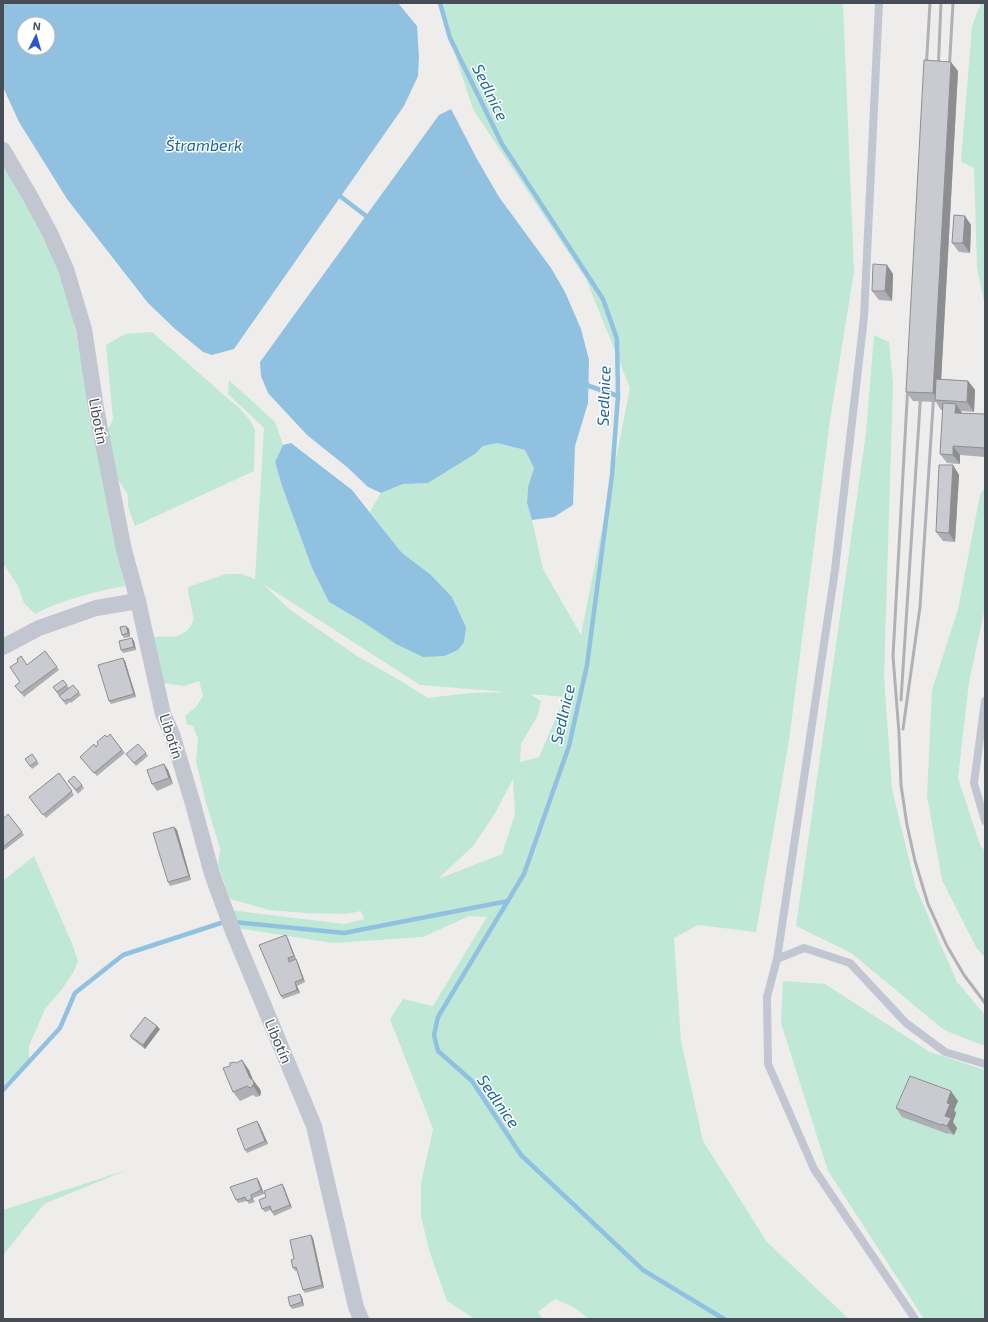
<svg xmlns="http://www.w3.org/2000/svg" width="988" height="1322" viewBox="0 0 988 1322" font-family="'Exo 2',sans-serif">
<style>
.green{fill:#bfe8d7;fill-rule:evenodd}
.water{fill:#91c1e0;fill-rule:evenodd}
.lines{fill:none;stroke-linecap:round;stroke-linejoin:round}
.stream{stroke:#91c1e0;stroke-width:4.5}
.service{stroke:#c1c6d0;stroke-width:8}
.minor{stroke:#c1c6d0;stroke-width:16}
.rail{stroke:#afb1b6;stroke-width:3}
.wall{fill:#aeafb4}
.shaded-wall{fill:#8d8e92}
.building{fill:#cacbd1;stroke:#8d8e92}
.labels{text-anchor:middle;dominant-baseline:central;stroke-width:3;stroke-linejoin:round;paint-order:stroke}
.street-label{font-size:15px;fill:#474d57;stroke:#fff}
.water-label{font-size:16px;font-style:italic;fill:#1c6595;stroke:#fff}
</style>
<rect width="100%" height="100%" fill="#efedec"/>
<g class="green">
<path d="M438,3H843L854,272L830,420L789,741L756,932L698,925L674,938L681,1041L703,1141L767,1242L849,1319H589L573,1307L555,1299L538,1312L543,1319H475L447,1301L429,1250L421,1216V1184L433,1129L390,1019L403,999L433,1006L487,917L469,916L423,937L333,943L237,928L230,910L344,924L364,919L361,911L346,914L305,913L269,910L230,899L218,865L220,849L205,799L196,761L198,739L193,726L187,724L185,716L196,707L203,696L199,681L184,686L163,683L153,638C161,635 168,638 177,636C184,634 191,628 193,621C194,614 188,597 188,587L226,574H242L255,579L264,428L228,394L229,380L275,422L283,445L275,462L282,486L312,568L329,602L363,622L466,627L452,597L430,574L402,553L370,512L381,493L403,484L428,483L475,454L483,446L497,443L525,450L534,468L528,487L527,503L532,520L543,569L581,635L630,388L586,279L473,109ZM263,584L420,685L506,692L469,693L428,698L401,681L357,656L289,609ZM530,694L565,697L539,757L520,762L521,744L538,715L541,701ZM513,779L515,814L502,854L438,879L473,846L494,815Z"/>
<path d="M981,3H985V306L977,268L974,168L961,162L972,26Z"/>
<path d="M3,162L32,210L53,257L71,308L125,586C95,592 63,599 35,614L24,603L18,586L3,563Z"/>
<path d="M152,332L240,409L250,420L255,430L254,471L135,526L128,507V495L112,470L108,430L113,419L106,345L125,334Z"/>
<path d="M874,335L889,342L893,384L884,677L892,789L916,888L957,982L985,1015V1046L944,1030L851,953L796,926L866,433Z"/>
<path d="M985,487V608L969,682L958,778L980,845L985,851V958L976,947L942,880L927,796L932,690L958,609L980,495Z"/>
<path d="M34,856L73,946L78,961L74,971L62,989L45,1009L29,1046V1061L3,1085V881Z"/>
<path d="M783,981L825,984L930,1052L985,1070V1319H924L828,1171L781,1023Z"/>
<path d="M127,1170L44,1204L3,1255V1210Z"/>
</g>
<g class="water">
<path d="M3,3H398L417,26L419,57L418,76L404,106L234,349L212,355L203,352L174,328L148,303L67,199L19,122L3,87ZM24,24H48V48H24Z"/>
<path d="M451,109L477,159L499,197L551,268L565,292L581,329L589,360L588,403L575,446L573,505L554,517L532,520L527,503L528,487L534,468L525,450L497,443L483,446L475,454L428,483L403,484L381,493L368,487L347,467L307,435L268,393L261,376L260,362L439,115Z"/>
<path d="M291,443L352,490L402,553L430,574L452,597L466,627L464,642L458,650L444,656L423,657L396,644L363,622L329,602L312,568L282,486L275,462L283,445Z"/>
</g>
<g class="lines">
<g class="stream">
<path d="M440,3L450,38L502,144L603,299L617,339L618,396L612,475L587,665L569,746L524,874L438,1017L434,1035L438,1051L472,1081L521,1155L643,1270L724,1319"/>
<path d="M336,193L370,219"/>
<path d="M584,382L589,386L618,396"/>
<path d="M234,922L344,933L508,901"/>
<path d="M3,1090L60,1028L75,993L123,955L227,921"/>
</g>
<g class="service">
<path d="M985,701L974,783L985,821"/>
<path d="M777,959L835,570L864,317L879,3"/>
<path d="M915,1319L814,1169L768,1064L767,997L777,959L804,948L850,963L906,1023L945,1052L985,1064"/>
</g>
<g class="minor">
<path d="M3,150L30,196L50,233L66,269L84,329L96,408L124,550L138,601L163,714L172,734L193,804L212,874L234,934L314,1126L356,1307L361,1319"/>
<path d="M3,647L39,628L96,608L138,601"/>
</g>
<g class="rail">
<path d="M926,71L930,3"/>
<path d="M938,73L941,3"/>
<path d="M949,73L953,3"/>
<path d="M908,383L893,656L899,733L901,785L907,825L915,861L928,904L947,946L964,975L985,1003"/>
<path d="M901,700L921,390"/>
<path d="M903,729L920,607L934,391"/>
</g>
</g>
<g class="wall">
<path d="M958,71L941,379L968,381L975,390L974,412L961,411L962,413L985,414V457L960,455V464L947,463L940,454L943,410H941L936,402L913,401L906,392Z"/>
<path d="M965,216L971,225L970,253L959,252L952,243Z"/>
<path d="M887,265L893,274L892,301L879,300L872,291Z"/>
<path d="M953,465L959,475L955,542L943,541L936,532Z"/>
<path d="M126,626L129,629L130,637L124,638L122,635Z"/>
<path d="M132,638L134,641L136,650L123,653L121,650Z"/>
<path d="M45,651L59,670L24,697L15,686L20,682L27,665Z"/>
<path d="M123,658L125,661L136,697L111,704L109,701Z"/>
<path d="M63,680L69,688L73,685L81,695L71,703L70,702L66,705L59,696L64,692L59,696L53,687Z"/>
<path d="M110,734L125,753L97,776L80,757L96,747Z"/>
<path d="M146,753L148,756L136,766L126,754Z"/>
<path d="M32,754L39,764L32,769L25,759Z"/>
<path d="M164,764L168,770L173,784L157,791L152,784Z"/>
<path d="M59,773L74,795L46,818L29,797Z"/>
<path d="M68,781L82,785L84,788L78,794Z"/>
<path d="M8,814L24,835L3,851V819Z"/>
<path d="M174,827L177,830L191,880L170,886L168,882Z"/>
<path d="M288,939L296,959L290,961L298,963L305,982L297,986L300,993L283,999L281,996Z"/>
<path d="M160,1029L145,1049L132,1039L130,1036Z"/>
<path d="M249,1070L253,1080L261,1092L260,1096L256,1097L253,1095L240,1101L233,1092Z"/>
<path d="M958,1101L954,1110L956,1113L953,1122L957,1128L954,1135L949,1133L948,1134L902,1117L896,1108Z"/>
<path d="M257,1121L259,1124L268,1144L247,1153L245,1150Z"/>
<path d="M257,1178L259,1181L264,1194L253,1198L255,1202L249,1204L247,1201L238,1203L236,1200Z"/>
<path d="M284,1187L292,1208L274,1216L271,1210L265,1212L262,1209L266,1197Z"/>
<path d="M311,1235L313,1238L324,1288L305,1293L303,1290L297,1270L295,1271L293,1268L294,1259Z"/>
<path d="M302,1297L304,1306L292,1309L290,1306Z"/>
</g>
<g class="shaded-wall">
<path d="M951,62L958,71L940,401H939L933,393Z"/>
<path d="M965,216L971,225L970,253L963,243Z"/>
<path d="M887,265L893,274L892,301L885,291Z"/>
<path d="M968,381L975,390L974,412L967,402Z"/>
<path d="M956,404L962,413H955Z"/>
<path d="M953,446L960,455V464L953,455Z"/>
<path d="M953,465L959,475L955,542L949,533Z"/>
<path d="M126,626L129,629L130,637L128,633Z"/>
<path d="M132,638L134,641L136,650L134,647Z"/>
<path d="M123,658L125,661L136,697L134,694Z"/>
<path d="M164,764L168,770L173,784L169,778Z"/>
<path d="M174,827L177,830L191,880L189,876Z"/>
<path d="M286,935L288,939L296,959L294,956Z"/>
<path d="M296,959L298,963L305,982L303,979Z"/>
<path d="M295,982L297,986L300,993L297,990Z"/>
<path d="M157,1026L160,1029L145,1049L143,1045Z"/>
<path d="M242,1060L249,1070L253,1080L260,1089L261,1092L260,1096L253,1086Z"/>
<path d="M951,1091L958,1101L954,1110L956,1113L953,1122L957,1128L954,1135L947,1126L945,1116L947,1103Z"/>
<path d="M257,1121L259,1124L268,1144L265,1141Z"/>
<path d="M257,1178L259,1181L264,1194L261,1190Z"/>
<path d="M282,1184L284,1187L292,1208L290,1205Z"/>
<path d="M311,1235L313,1238L324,1288L322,1285Z"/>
<path d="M300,1294L302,1297L304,1306L302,1302Z"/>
</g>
<g class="building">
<path d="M924,60L951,62L933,393L906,392Z"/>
<path d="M954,215L965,216L963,243H952Z"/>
<path d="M873,264L887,265L885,291H872Z"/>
<path d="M936,379L968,381L967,402L935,400Z"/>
<path d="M943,403L956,404L955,413L985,414V448L953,446V455L940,454Z"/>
<path d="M939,465H953L949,533L936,532Z"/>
<path d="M126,626L128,633L122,635L120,627Z"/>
<path d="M132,638L134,647L121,650L119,641Z"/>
<path d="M45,651L57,667L21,693L15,686L20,682L10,667L18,662L17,659L21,656L27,665Z"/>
<path d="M123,658L134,694L109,701L98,665Z"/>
<path d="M63,680L67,685L57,692L53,687Z"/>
<path d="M73,685L79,692L69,700L68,699L64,701L59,696Z"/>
<path d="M110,734L122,750L94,773L80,757L94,744L96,747L98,744L97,742L105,735L107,737Z"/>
<path d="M138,744L146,753L134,763L126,754Z"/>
<path d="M32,754L37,761L30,766L25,759Z"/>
<path d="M164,764L169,778L152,784L147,770Z"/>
<path d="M59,773L72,791L43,815L29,797Z"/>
<path d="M74,776L82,785L76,790L68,781Z"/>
<path d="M8,814L22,832L3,847V819Z"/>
<path d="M174,827L189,876L168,882L153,833Z"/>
<path d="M286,935L294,956L288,958L289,962L296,959L303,979L295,982L297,990L281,996L259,945Z"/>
<path d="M145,1017L157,1026L143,1045L130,1036Z"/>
<path d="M242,1060L250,1078L253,1080L254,1083L253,1086L250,1088L247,1086L233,1092L223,1068L230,1066V1063L234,1062L236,1063Z"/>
<path d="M910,1076L951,1091L947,1103L950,1104L945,1116L951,1118L947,1126L942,1124L941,1125L896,1108Z"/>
<path d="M257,1121L265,1141L245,1150L237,1129Z"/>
<path d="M257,1178L261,1190L251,1195L252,1199L247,1201L245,1197L236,1200L230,1187Z"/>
<path d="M282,1184L290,1205L272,1212L270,1206L262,1209L259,1200L266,1197L264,1191Z"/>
<path d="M311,1235L322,1285L303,1290L296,1267L293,1268L291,1260L294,1259L290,1240Z"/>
<path d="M300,1294L302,1302L290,1306L288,1297Z"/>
</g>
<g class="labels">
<g class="street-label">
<text transform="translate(99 421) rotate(79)">Libotín</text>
<text transform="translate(172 736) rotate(72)">Libotín</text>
<text transform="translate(279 1041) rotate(67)">Libotín</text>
</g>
<g class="water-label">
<text transform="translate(491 92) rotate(64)">Sedlnice</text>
<text x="204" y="144">Štramberk</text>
<text transform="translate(603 396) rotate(-88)">Sedlnice</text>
<text transform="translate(562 714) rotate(-77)">Sedlnice</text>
<text transform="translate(499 1101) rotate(55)">Sedlnice</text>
</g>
</g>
<rect width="988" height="1322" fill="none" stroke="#474d57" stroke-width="8"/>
<g transform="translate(36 36) rotate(5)"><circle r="19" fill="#ffffff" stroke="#b5b8bc"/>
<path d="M0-3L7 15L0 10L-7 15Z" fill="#2e55c8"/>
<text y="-6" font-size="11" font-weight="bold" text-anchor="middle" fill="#474d57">N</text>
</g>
</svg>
